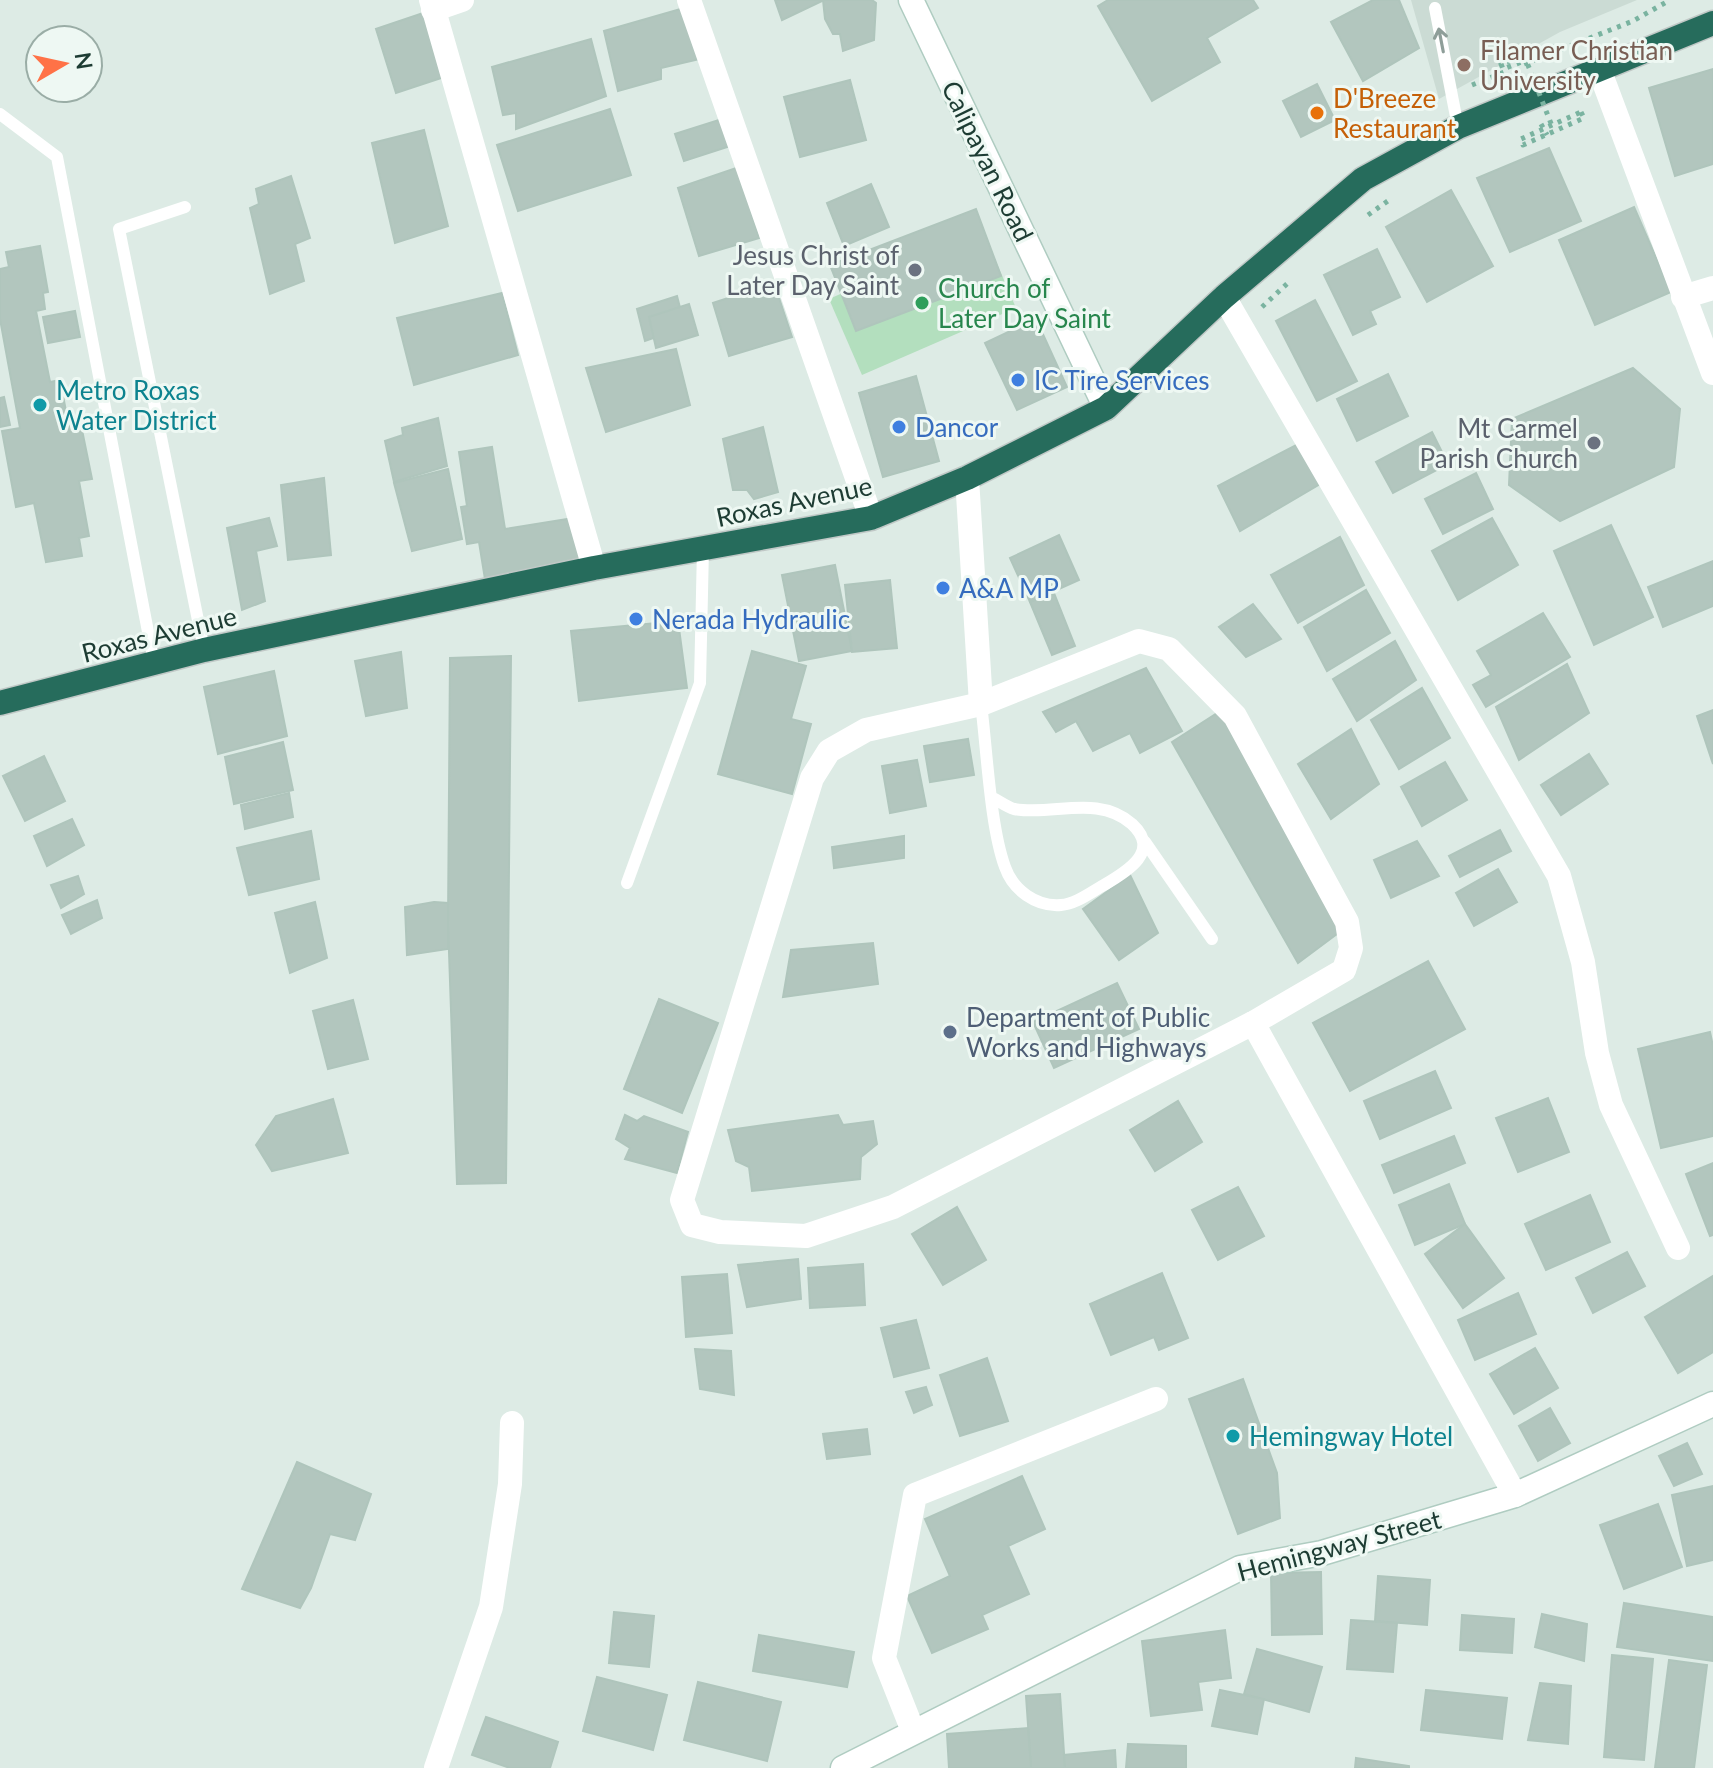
<svg xmlns="http://www.w3.org/2000/svg" width="1713" height="1768" viewBox="0 0 1713 1768" font-family="Lato,sans-serif">
<style>
.built{fill:#cbdbd4}
.green{fill:#b3dfbe}
.building{fill:#b2c6be;stroke:#afc5bc;stroke-width:2}
.lines{fill:none;stroke-linecap:round;stroke-linejoin:round}
.secondary-casing{stroke:#afccc1;stroke-width:27}
.highway-casing{stroke:#c0c8c6;stroke-width:27}
.path{stroke:#7ab3a0;stroke-width:5;stroke-dasharray:4 6;stroke-linecap:butt}
.lane{stroke:#fff;stroke-width:12}
.street{stroke:#fff;stroke-width:24}
.secondary{stroke:#fff;stroke-width:24}
.highway{stroke:#266c5c;stroke-width:24}
.path-bridge{stroke:#7ab3a0;stroke-width:5;stroke-dasharray:4 6;stroke-linecap:butt}
.oneway{stroke:#8e9e99}
.education-dot{fill:#8d6e63;stroke:#eef8f3;stroke-width:3}
.food-dot{fill:#e8710a;stroke:#eef8f3;stroke-width:3}
.worship-dot{fill:#6b7280;stroke:#eef8f3;stroke-width:3}
.leisure-dot{fill:#2e9e5b;stroke:#eef8f3;stroke-width:3}
.shop-dot{fill:#3f7fe0;stroke:#eef8f3;stroke-width:3}
.culture-dot{fill:#0f9aa8;stroke:#eef8f3;stroke-width:3}
.service-dot{fill:#5c6f8a;stroke:#eef8f3;stroke-width:3}
.labels{text-anchor:middle;dominant-baseline:central;stroke-width:6;stroke-linejoin:round;paint-order:stroke}
.education-label{font-size:26px;fill:#785e54;stroke:#eef8f3;text-anchor:start}
.food-label{font-size:26px;fill:#c56008;stroke:#eef8f3;text-anchor:start}
.street-label{font-size:26px;fill:#1d3c33;stroke:#eef8f3}
.worship-label{font-size:26px;fill:#5b616d;stroke:#eef8f3;text-anchor:end}
.leisure-label{font-size:26px;fill:#27864d;stroke:#eef8f3;text-anchor:start}
.shop-label{font-size:26px;fill:#366cbe;stroke:#eef8f3;text-anchor:start}
.culture-label{font-size:26px;fill:#0d838f;stroke:#eef8f3;text-anchor:start}
.service-label{font-size:26px;fill:#4e5e75;stroke:#eef8f3;text-anchor:start}
</style>
<rect width="100%" height="100%" fill="#ddebe5"/>
<path class="built" d="M1411,0H1637L1560,32L1439,99Z"/>
<path class="green" d="M983,231L1016,308L862,375L829,299Z"/>
<g class="building">
<path d="M775,0H824L782,20Z"/>
<path d="M823,0H872L876,3L874,40L843,51L840,34H833L825,19Z"/>
<path d="M1108,0H1253L1258,8L1207,38L1220,62L1152,101L1098,6Z"/>
<path d="M1373,0H1399L1419,48L1363,81L1331,22Z"/>
<path d="M691,6L708,57L661,68V79L618,91L604,31Z"/>
<path d="M426,12L447,76L396,93L376,29Z"/>
<path d="M591,39L606,96L516,129V113L503,115L492,67Z"/>
<path d="M1713,69V164L1675,176L1649,88Z"/>
<path d="M850,80L866,140L800,157L784,97Z"/>
<path d="M1317,84L1335,120L1301,137L1283,101Z"/>
<path d="M610,109L631,175L518,211L497,145Z"/>
<path d="M722,119L730,146L684,161L675,134Z"/>
<path d="M424,130L448,226L395,243L372,143Z"/>
<path d="M1549,148L1581,221L1510,252L1477,178Z"/>
<path d="M739,167L759,238L699,256L678,188Z"/>
<path d="M291,176L310,238L295,244L304,281L270,294L250,208L259,204L256,189Z"/>
<path d="M871,184L889,227L844,246L827,203Z"/>
<path d="M1451,190L1493,266L1427,302L1386,227Z"/>
<path d="M1634,207L1671,292L1595,325L1559,240Z"/>
<path d="M976,209L1001,276L856,331L830,265Z"/>
<path d="M40,246L48,292L43,293L45,309L36,311L50,382L60,380L70,432L82,430L92,479L79,481L89,536L79,538L82,556L46,562L34,503L16,507L2,431L20,428L0,319V269L9,267L6,252Z"/>
<path d="M1377,249L1400,297L1370,311L1376,324L1353,335L1324,275Z"/>
<path d="M774,283L792,337L729,356L713,303Z"/>
<path d="M502,293L518,355L414,385L397,318Z"/>
<path d="M677,296L685,327L645,341L637,309Z"/>
<path d="M1315,300L1357,381L1317,401L1276,321Z"/>
<path d="M689,304L698,335L656,348L649,317Z"/>
<path d="M75,311L80,337L48,343L43,317Z"/>
<path d="M1036,319L1067,387L1017,410L985,343Z"/>
<path d="M676,349L690,405L606,432L586,368Z"/>
<path d="M1633,368L1680,409L1674,467L1560,521L1509,485L1512,419Z"/>
<path d="M1388,374L1408,416L1357,441L1337,399Z"/>
<path d="M916,376L939,461L883,477L859,393Z"/>
<path d="M4,397L10,425L0,427V398Z"/>
<path d="M438,418L447,466L394,482L385,441L403,435L402,428Z"/>
<path d="M763,427L778,492L754,499L747,490H733L723,439Z"/>
<path d="M1432,432L1448,464L1393,493L1376,462Z"/>
<path d="M1300,443L1322,483L1240,531L1218,486Z"/>
<path d="M492,447L505,529L574,518L581,565L485,579L479,542L467,544L461,507L467,506L459,452Z"/>
<path d="M448,469L462,539L412,551L394,483Z"/>
<path d="M1476,473L1493,509L1443,534L1425,499Z"/>
<path d="M324,478L331,555L288,560L281,485Z"/>
<path d="M269,518L277,546L256,551L265,601L242,610L227,528Z"/>
<path d="M1492,518L1518,565L1458,600L1432,551Z"/>
<path d="M1611,525L1653,617L1594,645L1554,551Z"/>
<path d="M1059,535L1079,580L1030,602L1010,558Z"/>
<path d="M1340,537L1364,585L1298,623L1271,575Z"/>
<path d="M1713,561V606L1663,627L1648,587Z"/>
<path d="M835,565L852,651L799,661L782,575Z"/>
<path d="M890,580L897,648L852,652L845,585Z"/>
<path d="M1366,590L1390,633L1327,671L1304,627Z"/>
<path d="M1054,593L1075,646L1052,655L1030,602Z"/>
<path d="M1253,604L1281,639L1246,657L1219,627Z"/>
<path d="M1543,613L1570,657L1486,707L1473,685L1491,675L1477,651Z"/>
<path d="M678,621L687,688L579,701L571,631Z"/>
<path d="M1395,641L1416,680L1357,721L1333,679Z"/>
<path d="M752,651L806,666L791,719L811,724L792,794L718,774Z"/>
<path d="M401,652L407,708L366,716L355,661Z"/>
<path d="M511,656L506,1183L457,1184L448,923L450,658Z"/>
<path d="M1567,664L1589,713L1519,760L1496,707Z"/>
<path d="M1146,668L1182,731L1140,753L1130,733L1093,751L1076,721L1056,732L1043,712Z"/>
<path d="M274,671L287,736L218,754L204,687Z"/>
<path d="M1422,688L1450,738L1399,769L1371,720Z"/>
<path d="M1222,710L1341,931L1298,963L1172,742Z"/>
<path d="M1713,710V764L1697,716Z"/>
<path d="M1351,729L1379,784L1331,819L1298,764Z"/>
<path d="M968,739L974,775L930,782L924,746Z"/>
<path d="M283,742L293,790L234,804L225,757Z"/>
<path d="M1589,754L1608,784L1561,815L1541,785Z"/>
<path d="M44,756L65,801L25,821L3,776Z"/>
<path d="M917,760L926,806L890,813L882,766Z"/>
<path d="M1445,762L1467,800L1422,826L1401,787Z"/>
<path d="M289,793L293,817L245,829L241,805Z"/>
<path d="M72,819L84,845L47,866L34,836Z"/>
<path d="M1500,830L1511,851L1460,877L1449,856Z"/>
<path d="M311,831L319,879L249,895L237,848Z"/>
<path d="M904,836V858L834,868L832,847Z"/>
<path d="M1417,841L1439,876L1391,898L1374,860Z"/>
<path d="M1498,869L1517,902L1474,926L1456,893Z"/>
<path d="M1130,875L1158,933L1119,960L1083,909Z"/>
<path d="M78,876L84,894L61,908L51,885Z"/>
<path d="M97,900L102,918L71,934L62,915Z"/>
<path d="M315,902L327,958L290,973L275,913Z"/>
<path d="M434,902L448,903V949L407,955L405,907Z"/>
<path d="M873,943L878,984L783,997L791,950Z"/>
<path d="M1428,961L1465,1029L1350,1091L1313,1023Z"/>
<path d="M1117,983L1139,1029L1054,1068L1033,1022Z"/>
<path d="M659,999L718,1023L682,1113L624,1089Z"/>
<path d="M353,1000L368,1059L328,1069L313,1011Z"/>
<path d="M1710,1032L1713,1046V1136L1661,1148L1638,1049Z"/>
<path d="M1435,1071L1451,1108L1380,1139L1364,1101Z"/>
<path d="M1548,1098L1569,1152L1518,1172L1496,1118Z"/>
<path d="M333,1099L348,1153L272,1171L256,1145L276,1116Z"/>
<path d="M1178,1101L1202,1142L1155,1171L1130,1130Z"/>
<path d="M625,1115L637,1121L644,1116L688,1132L677,1173L625,1159L630,1148L616,1139Z"/>
<path d="M838,1115L843,1125L873,1121L877,1144L861,1157L860,1179L752,1191L749,1167L736,1161L728,1130Z"/>
<path d="M1454,1136L1465,1163L1394,1193L1382,1165Z"/>
<path d="M1713,1163V1235L1710,1236L1686,1174Z"/>
<path d="M1449,1184L1465,1224L1415,1245L1399,1205Z"/>
<path d="M1238,1187L1264,1236L1218,1260L1192,1210Z"/>
<path d="M1590,1195L1610,1242L1546,1270L1525,1224Z"/>
<path d="M957,1207L986,1260L943,1285L912,1234Z"/>
<path d="M1465,1224L1504,1278L1463,1308L1425,1254Z"/>
<path d="M1627,1252L1645,1286L1593,1313L1576,1278Z"/>
<path d="M798,1259L801,1299L747,1307L738,1265Z"/>
<path d="M863,1264L865,1305L810,1308L808,1268Z"/>
<path d="M1162,1273L1188,1338L1159,1350L1154,1337L1111,1355L1090,1304Z"/>
<path d="M727,1274L732,1333L686,1337L682,1277Z"/>
<path d="M1713,1276V1352L1678,1373L1645,1317Z"/>
<path d="M1518,1293L1536,1334L1475,1360L1458,1320Z"/>
<path d="M916,1320L929,1368L894,1377L881,1328Z"/>
<path d="M1535,1348L1558,1388L1514,1414L1490,1374Z"/>
<path d="M695,1349L731,1351L734,1395L700,1389Z"/>
<path d="M987,1358L1008,1421L960,1436L940,1375Z"/>
<path d="M1243,1379L1277,1473L1280,1518L1238,1534L1189,1399Z"/>
<path d="M926,1387L932,1405L914,1413L906,1392Z"/>
<path d="M1550,1408L1570,1443L1538,1461L1519,1426Z"/>
<path d="M867,1429L870,1454L827,1459L823,1434Z"/>
<path d="M1687,1443L1702,1474L1674,1486L1659,1456Z"/>
<path d="M297,1462L371,1494L355,1540L330,1534L311,1588L300,1608L242,1589Z"/>
<path d="M1022,1476L1045,1529L1008,1546L1029,1594L982,1615L988,1629L932,1653L907,1596L950,1576L925,1519Z"/>
<path d="M1713,1486V1560L1687,1566L1672,1495Z"/>
<path d="M1658,1504L1682,1567L1624,1589L1600,1525Z"/>
<path d="M1321,1572L1322,1634L1272,1635L1271,1573Z"/>
<path d="M1378,1576L1430,1580L1427,1625L1375,1621Z"/>
<path d="M1624,1603L1713,1617V1661L1617,1647Z"/>
<path d="M614,1612L654,1616L649,1667L609,1663Z"/>
<path d="M1542,1614L1587,1624L1584,1661L1535,1647Z"/>
<path d="M1462,1615L1514,1619L1512,1653L1460,1650Z"/>
<path d="M1351,1620L1397,1623L1393,1672L1347,1669Z"/>
<path d="M1225,1630L1231,1678L1198,1682L1202,1710L1151,1716L1142,1641Z"/>
<path d="M759,1635L854,1652L847,1687L753,1671Z"/>
<path d="M1257,1649L1322,1667L1309,1712L1244,1694Z"/>
<path d="M1612,1655L1653,1659L1644,1760L1604,1757Z"/>
<path d="M1669,1660L1707,1665L1694,1768H1655Z"/>
<path d="M597,1677L667,1695L653,1750L583,1731Z"/>
<path d="M698,1682L781,1702L767,1761L684,1740Z"/>
<path d="M1540,1683L1571,1686L1568,1744L1528,1740Z"/>
<path d="M1220,1690L1264,1699L1257,1734L1212,1726Z"/>
<path d="M1426,1690L1507,1698L1502,1739L1421,1730Z"/>
<path d="M1060,1694L1065,1768H1031L1026,1696Z"/>
<path d="M486,1717L558,1742L550,1768H510L472,1755Z"/>
<path d="M1028,1728L1031,1768H949L947,1734Z"/>
<path d="M1128,1744L1186,1746V1768H1126Z"/>
<path d="M1115,1750L1116,1768H1065L1064,1755Z"/>
<path d="M1356,1758L1409,1766V1768H1355Z"/>
</g>
<g class="lines">
<defs>
<g id="secondary">
<path d="M911,0L1106,408"/>
<path d="M843,1768L1240,1568L1322,1553L1515,1495L1713,1404"/>
</g>
<path id="highway" d="M0,703L204,650L594,568L871,518L967,478L1106,408L1224,297L1363,179L1458,127L1713,23"/>
</defs>
<use href="#secondary" class="secondary-casing"/>
<use href="#highway" class="highway-casing"/>
<g class="path">
<path d="M1552,45L1553,50L1503,69L1501,64Z"/>
<path d="M1524,64L1633,21L1670,0"/>
<path d="M1472,85L1507,71"/>
<path d="M1581,112L1584,118L1523,145L1521,139Z"/>
<path d="M1541,124L1547,135"/>
<path d="M1368,215L1392,198"/>
<path d="M1262,307L1290,281"/>
</g>
<g class="lane">
<path d="M1435,8L1458,127"/>
<path d="M0,114L57,157L154,663"/>
<path d="M185,207L119,229L204,650"/>
<path d="M981,704C987,750 990,826 1005,867C1013,890 1036,907 1061,905C1076,904 1091,892 1104,885C1128,871 1161,851 1132,824C1098,794 1053,816 1014,809C1007,807 999,801 993,798"/>
<path d="M1145,842L1212,939"/>
<path d="M627,883L700,683L703,548"/>
</g>
<g class="street">
<path d="M431,0L594,568"/>
<path d="M689,0L871,518"/>
<path d="M433,10L462,0"/>
<path d="M1599,69L1713,373"/>
<path d="M1224,297L1559,876L1583,962L1597,1053L1611,1105L1678,1248"/>
<path d="M1683,297L1713,288"/>
<path d="M967,478L981,704"/>
<path d="M1139,641L1169,649L1235,716L1347,922L1351,948L1344,970L1253,1023L893,1207L806,1236L720,1232L692,1225L682,1200L812,778L829,751L866,730L981,704Z"/>
<path d="M1253,1023L1515,1495"/>
<path d="M913,1731L884,1658L915,1495L1156,1399"/>
<path d="M436,1768L491,1607L510,1484L512,1423"/>
</g>
<use href="#secondary" class="secondary"/>
<use href="#highway" class="highway"/>
<path class="path-bridge" d="M1524,55L1552,126"/>
</g>
<defs><path id="oneway-shaft" d="M-6 0H5M1.5-3L5.5 0L1.5 3" fill="none" stroke-width="1.6" stroke-linecap="round" stroke-linejoin="round" transform="scale(2)"/></defs>
<use class="oneway" href="#oneway-shaft" transform="translate(1441 40) rotate(-101)"/>
<circle class="education-dot" cx="1464" cy="65" r="8"/>
<circle class="food-dot" cx="1317" cy="113" r="8"/>
<g class="worship-dot">
<circle cx="915" cy="270" r="8"/>
<circle cx="1594" cy="443" r="8"/>
</g>
<circle class="leisure-dot" cx="922" cy="303" r="8"/>
<g class="shop-dot">
<circle cx="1018" cy="380" r="8"/>
<circle cx="899" cy="427" r="8"/>
<circle cx="943" cy="588" r="8"/>
<circle cx="636" cy="619" r="8"/>
</g>
<g class="culture-dot">
<circle cx="40" cy="405" r="8"/>
<circle cx="1233" cy="1436" r="8"/>
</g>
<circle class="service-dot" cx="950" cy="1032" r="8"/>
<g class="labels">
<g class="education-label">
<text x="1480" y="50">Filamer Christian<tspan x="1480" dy="30">University</tspan></text>
</g>
<g class="food-label">
<text x="1333" y="98">D'Breeze<tspan x="1333" dy="30">Restaurant</tspan></text>
</g>
<g class="street-label">
<text transform="translate(988 161) rotate(64)">Calipayan Road</text>
<text transform="translate(794 501) rotate(-12)">Roxas Avenue</text>
<text transform="translate(159 634) rotate(-14)">Roxas Avenue</text>
<text transform="translate(1339 1545) rotate(-15)">Hemingway Street</text>
</g>
<g class="worship-label">
<text x="899" y="255">Jesus Christ of<tspan x="899" dy="30">Later Day Saint</tspan></text>
<text x="1578" y="428">Mt Carmel<tspan x="1578" dy="30">Parish Church</tspan></text>
</g>
<g class="leisure-label">
<text x="938" y="288">Church of<tspan x="938" dy="30">Later Day Saint</tspan></text>
</g>
<g class="shop-label">
<text x="1034" y="380">IC Tire Services</text>
<text x="915" y="427">Dancor</text>
<text x="959" y="588">A&amp;A MP</text>
<text x="652" y="619">Nerada Hydraulic</text>
</g>
<g class="culture-label">
<text x="56" y="390">Metro Roxas<tspan x="56" dy="30">Water District</tspan></text>
<text x="1249" y="1436">Hemingway Hotel</text>
</g>
<g class="service-label">
<text x="966" y="1017">Department of Public<tspan x="966" dy="30">Works and Highways</tspan></text>
</g>
</g>
<g transform="translate(64 64) rotate(81)"><circle r="38" fill="#eef8f3" stroke="#9aada6" stroke-width="2"/>
<path d="M0-6L14 30L0 20L-14 30Z" fill="#ff7247"/>
<text y="-12" font-size="22" font-weight="bold" text-anchor="middle" fill="#1d3c33">N</text>
</g>
</svg>
